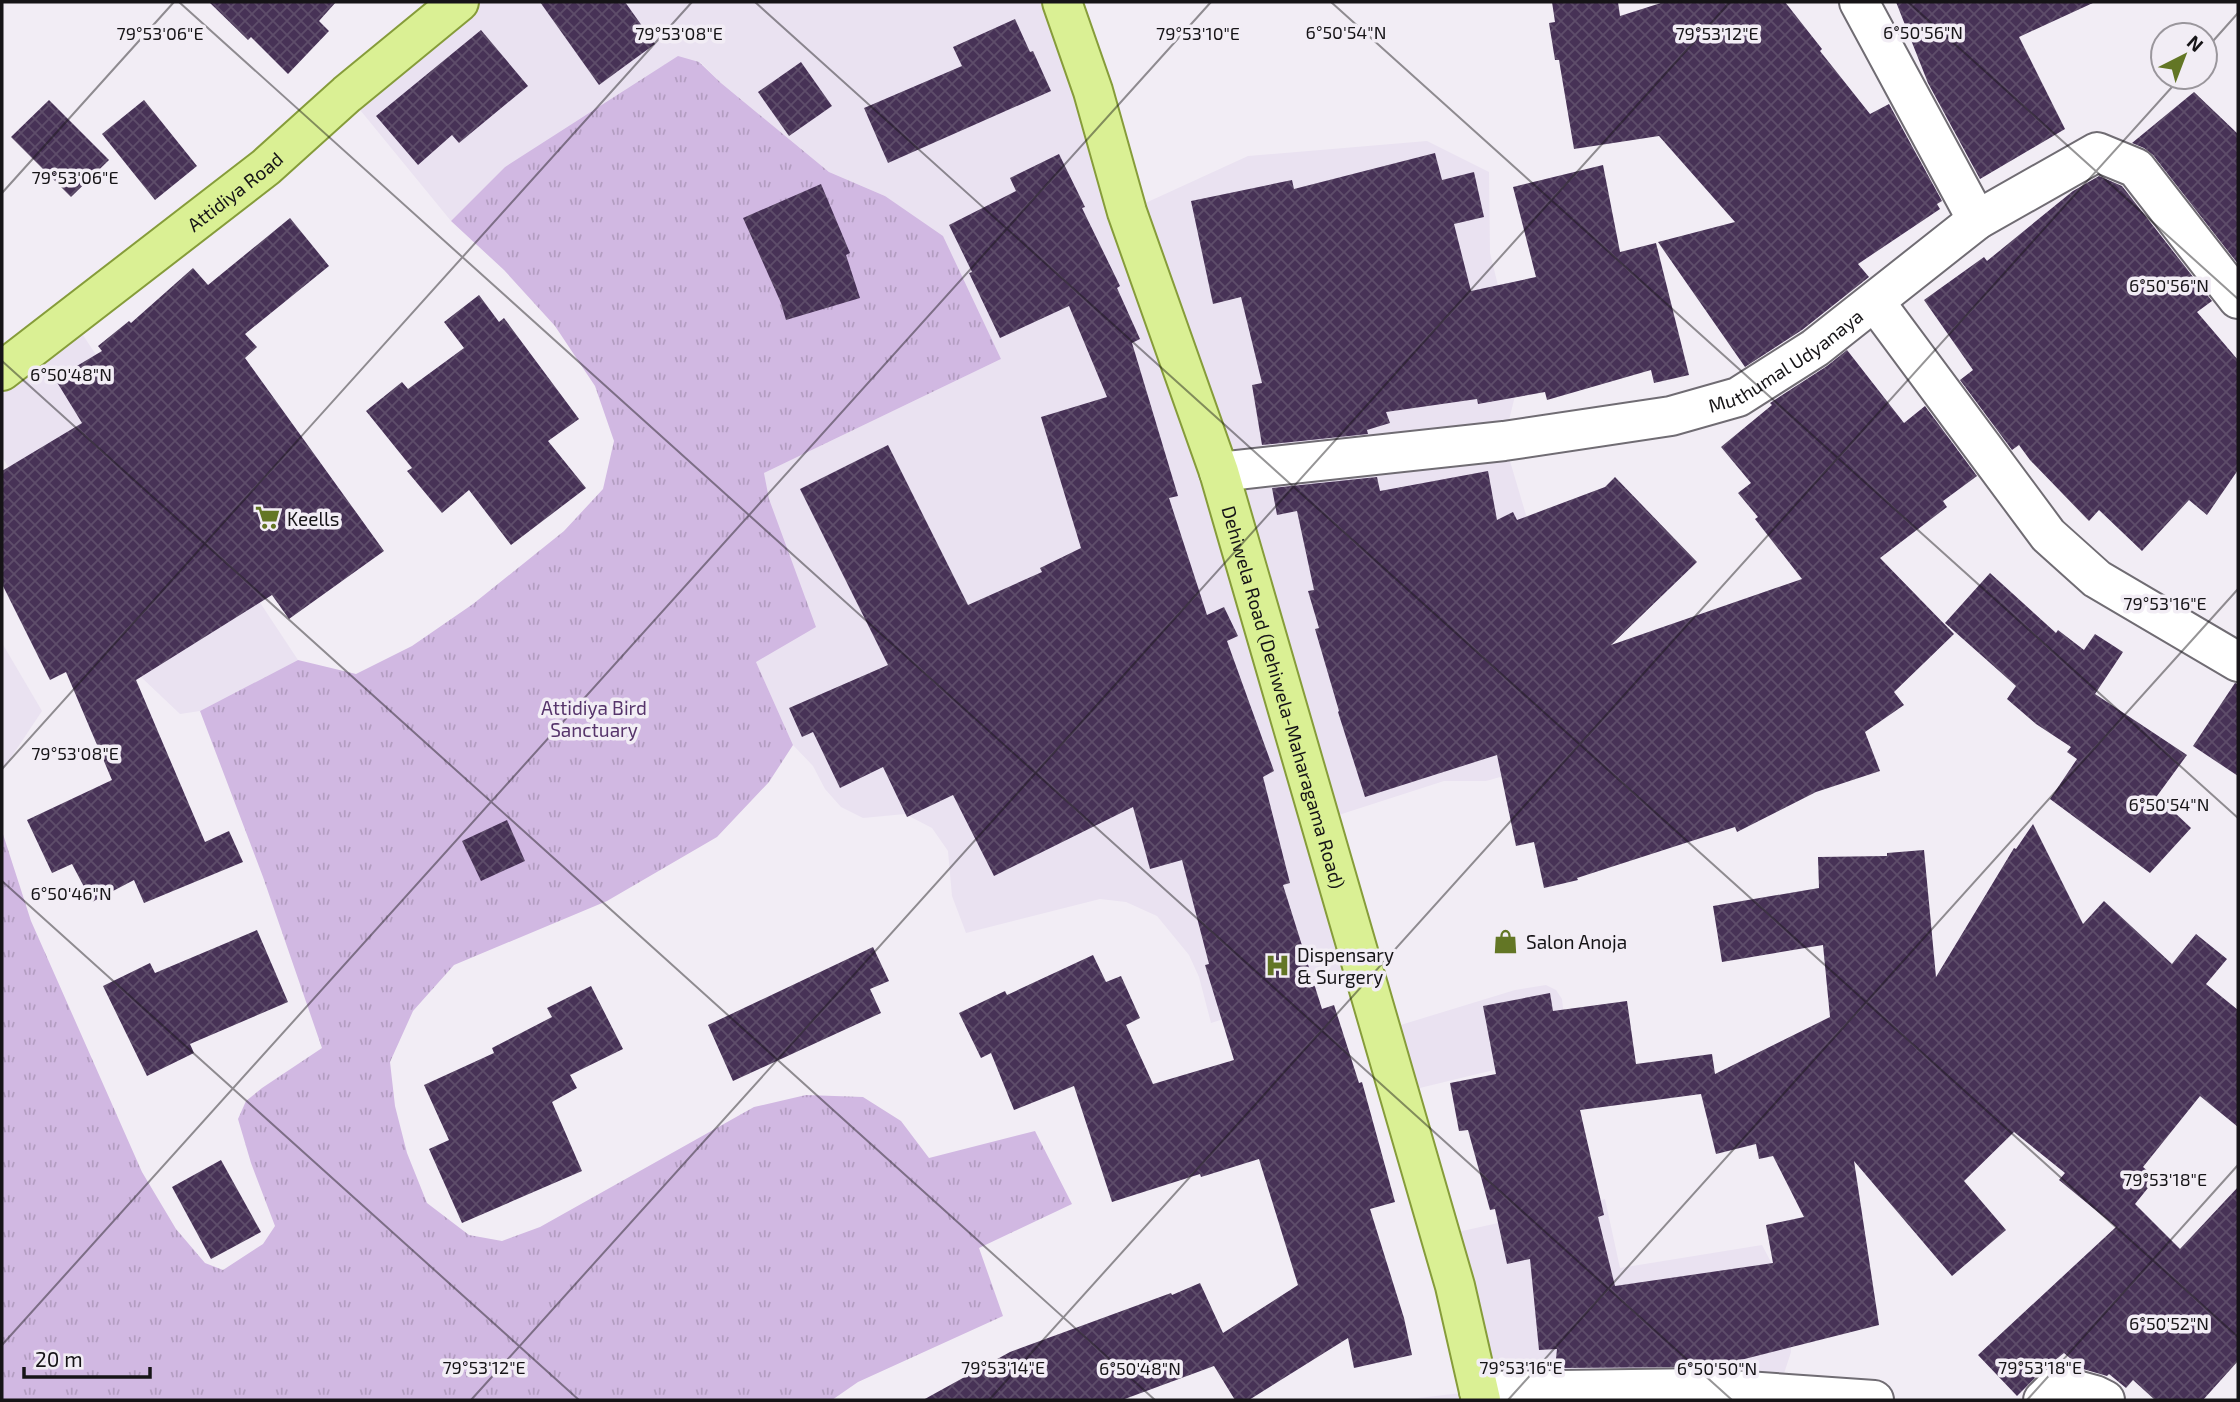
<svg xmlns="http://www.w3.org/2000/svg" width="2240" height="1402" viewBox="0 0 2240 1402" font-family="'Exo 2',sans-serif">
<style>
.built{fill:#eae2f1}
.grass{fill:url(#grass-tufts)}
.building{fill:url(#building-cross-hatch);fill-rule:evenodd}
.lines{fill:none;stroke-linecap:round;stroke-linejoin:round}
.street-casing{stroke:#706c73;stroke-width:42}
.primary-casing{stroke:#869c3a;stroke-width:42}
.street{stroke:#fff;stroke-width:38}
.primary{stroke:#daf094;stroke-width:38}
.ticks{fill:none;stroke:#161417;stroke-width:2;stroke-opacity:0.45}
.labels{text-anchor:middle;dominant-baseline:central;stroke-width:7;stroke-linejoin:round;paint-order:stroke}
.street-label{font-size:19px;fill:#161417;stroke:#f2edf5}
.poi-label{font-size:19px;fill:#161417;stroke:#f2edf5;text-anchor:start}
.park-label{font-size:19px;fill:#56346b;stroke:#f2edf5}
.ticks-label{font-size:18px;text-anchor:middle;fill:#161417;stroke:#f2edf5;stroke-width:7;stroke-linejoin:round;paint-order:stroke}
</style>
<defs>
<pattern id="grass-tufts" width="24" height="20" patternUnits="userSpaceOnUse" patternTransform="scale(1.75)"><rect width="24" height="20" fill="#d1b8e2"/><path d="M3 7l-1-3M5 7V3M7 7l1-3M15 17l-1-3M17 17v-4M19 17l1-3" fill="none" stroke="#b39dc1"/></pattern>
<pattern id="building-cross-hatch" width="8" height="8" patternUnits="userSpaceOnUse" patternTransform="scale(1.75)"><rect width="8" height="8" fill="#473256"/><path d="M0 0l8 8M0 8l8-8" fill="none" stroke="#5e4d6a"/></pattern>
</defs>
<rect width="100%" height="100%" fill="#f2edf5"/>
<g class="built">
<path d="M459,2H1062L1128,211L1248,156L1427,141L1489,172L1490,253L1520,375L1504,441L1587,720L1578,755L1486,781H1444L1320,821L1364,974L1211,1023L1199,977L1189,955L1157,916L1126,902L1100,899L966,933L952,896L948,851L932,828L905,814L863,818L841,807L825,789L813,766L793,745L756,662L768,499L764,473L1001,359L885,196L829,172L721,83L700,62L505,167L451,221L347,94Z"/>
<path d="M71,317L298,660L200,711L180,714L141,677L2,457V371Z"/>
<path d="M2,643L42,711L2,771Z"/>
<path d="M1546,985L1556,990L1562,999L1567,1044L1560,1054L1399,1093L1381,1031L1515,990Z"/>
<path d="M1605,1199L1620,1268L1762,1245L1778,1275L1791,1318V1352L1780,1386L1703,1400H1401L1479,1391L1440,1236Z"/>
</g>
<path class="grass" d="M678,56L699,62L721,83L829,172L885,196L943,236L1001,359L764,473L769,499L816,627L756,662L793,745L769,782L717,837L607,901L454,965L413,1011L390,1062L395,1106L407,1153L427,1203L469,1235L502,1241L540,1227L754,1107L806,1095L863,1097L901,1121L929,1158L1035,1131L1072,1204L979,1248L1003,1316L858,1382L832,1400H2V831L31,921L142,1172L176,1229L205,1263L223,1270L263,1244L275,1226L251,1163L238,1119L246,1101L262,1088L322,1048L263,877L200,711L298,660L356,674L412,646L473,604L564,531L603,489L614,441L595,386L555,326L504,270L451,221L505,167Z"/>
<g class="building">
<path d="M209,2H336L319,21L329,31L288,74L251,37L248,40Z"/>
<path d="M540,2H625L655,44L599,85Z"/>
<path d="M1552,2H1618L1620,16L1664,2H1785L1822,49L1820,51L1870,114L1889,104L1942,201L1937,204L1940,209L1858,264L1869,277L1802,330L1745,367L1658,242L1735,222L1659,136L1574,149L1559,60H1555L1549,23L1555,22Z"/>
<path d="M1896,2H2095L2019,37L2065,129L1980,179L1928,83Z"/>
<path d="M1015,19L1030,52L1033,51L1051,91L888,163L864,108L962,66L953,47Z"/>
<path d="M481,30L528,86L459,143L452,135L418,165L376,116Z"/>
<path d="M801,62L832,106L789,136L758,92Z"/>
<path d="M2194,92L2238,134V264L2153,155L2144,148L2132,143Z"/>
<path d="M49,100L109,160L71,197L11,137Z"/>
<path d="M144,100L197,166L155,200L102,134Z"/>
<path d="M1435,153L1442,180L1474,172L1484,217L1454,224L1471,291L1536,277L1513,187L1603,165L1620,252L1656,243L1689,375L1654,383L1651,370L1547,400L1545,392L1478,404L1477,399L1386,412L1390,423L1367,430L1368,434L1262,445L1252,385L1262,383L1241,297L1213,304L1191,201L1292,180L1294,189Z"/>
<path d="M1059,154L1085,207L1082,208L1120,286L1117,288L1140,339L1132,343L1178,496L1169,498L1207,615L1224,607L1238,636L1227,641L1274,771L1263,777L1290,883L1283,885L1322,1009L1334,1005L1359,1083L1362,1082L1395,1202L1370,1209L1404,1318L1412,1355L1354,1368L1348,1338L1249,1400H1235L1214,1366L1122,1400H923L1010,1352L1171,1293L1172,1295L1200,1283L1223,1333L1298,1285L1259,1159L1201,1177L1200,1174L1112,1202L1074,1086L1014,1110L991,1053L981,1058L959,1013L1005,991L1007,995L1093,955L1106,982L1121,976L1140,1018L1126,1025L1153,1084L1234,1060L1205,965L1209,964L1182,860L1150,869L1133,807L994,876L953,795L907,817L883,767L840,788L813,732L802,737L789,708L888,665L800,489L888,445L968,605L1042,572L1040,568L1081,548L1041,417L1107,397L1069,306L1000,338L969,273L972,272L949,225L1016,191L1010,178Z"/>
<path d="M2099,176L2122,186L2212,301L2197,312L2238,360V470L2207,515L2189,500L2142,551L2099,510L2089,521L2030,460L2019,445L2012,450L1960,380L1973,370L1924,300L1984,257L1987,261L2073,191Z"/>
<path d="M821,184L850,253L846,255L860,298L786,320L781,303L743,218Z"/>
<path d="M290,218L329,266L245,334L257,347L245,358L384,551L289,619L272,595L136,680L205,842L229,831L243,862L144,903L134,880L92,902L72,864L52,873L27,820L112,780L66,672L50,680L2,584V471L82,423L55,379L102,351L98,346L129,321L131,323L193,268L208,285Z"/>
<path d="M479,295L499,322L504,318L579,419L548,441L586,488L511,545L469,490L442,513L407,471L412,468L366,411L402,382L408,389L464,348L444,322Z"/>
<path d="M1847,350L1904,423L1925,406L1977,476L1943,501L1947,507L1880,558L1954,634L1894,692L1904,705L1865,732L1880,771L1816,792L1737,832L1735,827L1577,878L1578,880L1544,888L1534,842L1516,846L1497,755L1365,797L1338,712L1339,711L1315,629L1319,628L1308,591L1314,590L1297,511L1277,515L1272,488L1377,477L1380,491L1488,471L1497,520L1513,512L1517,520L1605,487L1615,477L1697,562L1611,645L1802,579L1755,519L1758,517L1738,493L1751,483L1721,447L1772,405L1770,403L1827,366Z"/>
<path d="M1990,573L2056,633L2058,630L2084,650L2095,634L2123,652L2095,694L2187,755L2157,796L2191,828L2150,873L2050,799L2077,759L2067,752L2071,747L2036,724L2007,699L2016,686L1945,623Z"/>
<path d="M2235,683L2238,684V776L2193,746Z"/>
<path d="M507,820L525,861L481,881L462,841Z"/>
<path d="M2033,824L2083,924L2104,901L2172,964L2196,934L2227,959L2206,984L2238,1010V1127L2200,1096L2143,1167L2156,1178L2135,1204L2180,1249L2238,1187V1361L2203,1400H2155L2133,1380L2126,1388L2109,1374L2107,1376L2083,1369L2064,1353L2043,1370L2017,1396L1978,1355L2116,1227L2059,1180L2065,1173L2014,1132L1964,1181L2006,1230L1952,1276L1854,1161L1879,1325L1713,1367L1555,1368L1557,1349L1539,1350L1530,1259L1507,1264L1495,1209L1490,1210L1468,1130L1459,1131L1450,1083L1496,1074L1483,1006L1550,993L1553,1011L1627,1001L1636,1064L1712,1054L1715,1074L1830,1017L1823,945L1722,962L1713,906L1819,888L1818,857L1887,856V853L1924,850L1936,977L2014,848L2016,849ZM1701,1094L1716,1154L1756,1144L1759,1159L1773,1156L1804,1217L1766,1225L1773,1263L1615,1286L1598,1217L1604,1215L1580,1110Z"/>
<path d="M257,930L288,1002L190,1044L194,1053L147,1076L103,986L150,963L155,973Z"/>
<path d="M873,947L889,981L870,989L881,1013L733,1081L708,1025Z"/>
<path d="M591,986L623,1049L570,1075L577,1088L552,1102L582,1171L462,1223L429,1149L449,1140L424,1085L494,1053L492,1048L552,1017L547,1008Z"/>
<path d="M221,1160L261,1232L211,1259L172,1187Z"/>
</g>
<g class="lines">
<defs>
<g id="street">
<path d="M1859,2L1977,220"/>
<path d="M1875,302L2048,535L2097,579L2238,662"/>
<path id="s1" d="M1219,472L1504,441L1671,416L1738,397L1815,348L1977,220L2097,152L2136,168L2238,299"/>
<path d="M1479,1391L1703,1388L1874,1400"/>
<path d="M2043,1400L2058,1385L2095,1395L2105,1400"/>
</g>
<g id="primary">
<path id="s2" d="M1062,2L1093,91L1127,212L1219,472L1455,1286L1481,1400"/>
<path id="s3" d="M2,371L266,167L347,94L459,2"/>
</g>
</defs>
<use href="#street" class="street-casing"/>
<use href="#primary" class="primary-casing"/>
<use href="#street" class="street"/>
<use href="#primary" class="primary"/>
</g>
<path class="ticks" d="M179,2L1732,1400M755,2L2238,1337M1331,2L2238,818M1908,2L2238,299M2205,50L2238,13M2,193L174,2M2,361L1155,1400M2,769L692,2M2,881L579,1400M2,1345L1211,2M2,1400H3M471,1400L1730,2M989,1400L2181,77M1508,1400L2238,589M2027,1400L2238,1165"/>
<defs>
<symbol id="supermarket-bare" viewBox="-9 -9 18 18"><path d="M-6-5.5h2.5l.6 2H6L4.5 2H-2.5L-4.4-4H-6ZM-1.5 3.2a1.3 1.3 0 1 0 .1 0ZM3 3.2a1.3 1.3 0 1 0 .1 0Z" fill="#637625" stroke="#f2edf5" stroke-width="2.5" paint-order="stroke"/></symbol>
<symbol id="shop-bare" viewBox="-9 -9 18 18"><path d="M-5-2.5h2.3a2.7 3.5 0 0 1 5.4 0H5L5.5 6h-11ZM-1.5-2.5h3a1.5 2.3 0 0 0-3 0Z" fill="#637625" stroke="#f2edf5" stroke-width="2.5" paint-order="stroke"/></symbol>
<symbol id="hospital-bare" viewBox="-9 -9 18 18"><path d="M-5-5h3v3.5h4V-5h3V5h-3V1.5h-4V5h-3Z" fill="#637625" stroke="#f2edf5" stroke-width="2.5" paint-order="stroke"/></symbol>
</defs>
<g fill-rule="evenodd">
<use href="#supermarket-bare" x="250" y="500" width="35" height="35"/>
<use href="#shop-bare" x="1488" y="924" width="35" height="35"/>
<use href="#hospital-bare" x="1260" y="948" width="35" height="35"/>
</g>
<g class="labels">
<g class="street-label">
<text stroke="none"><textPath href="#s3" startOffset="294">Attidiya Road</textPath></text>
<text stroke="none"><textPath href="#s1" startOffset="584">Muthumal Udyanaya</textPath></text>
<text stroke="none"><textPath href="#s2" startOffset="730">Dehiwela Road (Dehiwela-Maharagama Road)</textPath></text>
</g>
<g class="poi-label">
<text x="287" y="518">Keells</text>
<text x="1526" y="941">Salon Anoja</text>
<text x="1297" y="954">Dispensary<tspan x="1297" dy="22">&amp; Surgery</tspan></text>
</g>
<g class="park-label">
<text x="594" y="707">Attidiya Bird<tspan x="594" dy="22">Sanctuary</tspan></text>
</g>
</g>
<g class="ticks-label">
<text x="1346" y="39">6°50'54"N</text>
<text x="1923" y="39">6°50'56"N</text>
<text x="160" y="40">79°53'06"E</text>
<text x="679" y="40">79°53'08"E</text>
<text x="1198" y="40">79°53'10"E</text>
<text x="1717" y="40">79°53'12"E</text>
<text x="75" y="184">79°53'06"E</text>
<text x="2169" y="292">6°50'56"N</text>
<text x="71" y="381">6°50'48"N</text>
<text x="2165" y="610">79°53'16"E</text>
<text x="75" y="760">79°53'08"E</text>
<text x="2169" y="811">6°50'54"N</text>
<text x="71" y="900">6°50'46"N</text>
<text x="2165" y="1186">79°53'18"E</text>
<text x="2169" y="1330">6°50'52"N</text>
<text x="484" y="1374">79°53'12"E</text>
<text x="1003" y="1374">79°53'14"E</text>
<text x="1521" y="1374">79°53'16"E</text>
<text x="2040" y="1374">79°53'18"E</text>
<text x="1140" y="1375">6°50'48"N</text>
<text x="1717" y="1375">6°50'50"N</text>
</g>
<rect width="2240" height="1402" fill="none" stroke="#161417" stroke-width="7"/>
<g transform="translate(2184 56) rotate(42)"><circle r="33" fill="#f2edf5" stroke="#9a969c" stroke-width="2"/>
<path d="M0-5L12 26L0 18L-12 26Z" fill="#637625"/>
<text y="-10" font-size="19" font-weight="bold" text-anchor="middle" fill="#161417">N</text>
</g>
<path d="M24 1367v10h126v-10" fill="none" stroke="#161417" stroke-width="3.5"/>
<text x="35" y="1367" font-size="21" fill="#161417" stroke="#f2edf5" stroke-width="5" paint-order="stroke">20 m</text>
</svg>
